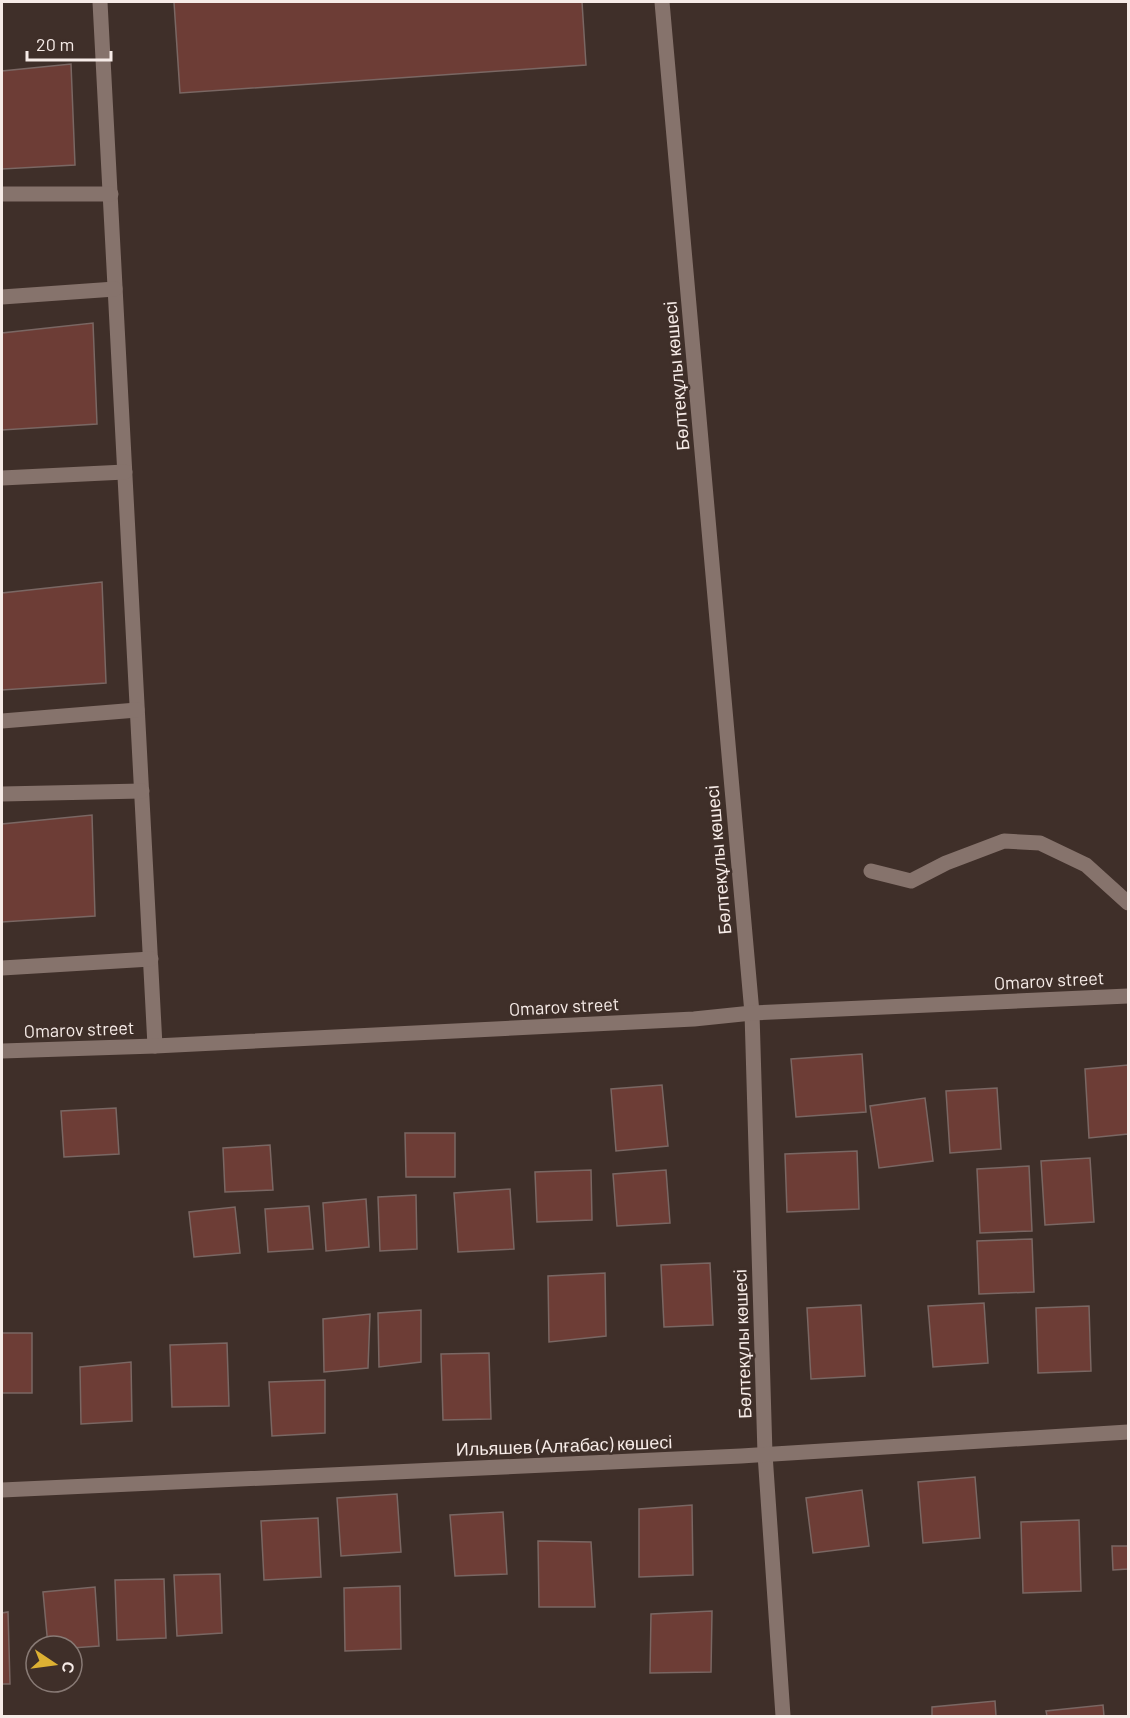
<svg xmlns="http://www.w3.org/2000/svg" width="1130" height="1718" viewBox="0 0 1130 1718" font-family="Barlow,sans-serif">
<style>
.building{fill:#6d3d36;stroke:#7a6763;stroke-width:1.5}
.lines{fill:none;stroke-linecap:round;stroke-linejoin:round}
.lane{stroke:#86736c;stroke-width:15}
.street{stroke:#86736c;stroke-width:15}
.labels{text-anchor:middle;dominant-baseline:central;stroke-width:5;stroke-linejoin:round;paint-order:stroke}
.street-label{font-size:18px;fill:#f6ebe7;stroke:#3f2f29}
</style>
<rect width="100%" height="100%" fill="#3f2f29"/>
<g class="building">
<path d="M174,2H582L586,65L180,93Z"/>
<path d="M71,64L75,165L2,169V71Z"/>
<path d="M93,323L97,424L2,430V333Z"/>
<path d="M102,582L106,683L2,690V593Z"/>
<path d="M92,815L95,916L2,922V824Z"/>
<path d="M862,1054L866,1112L796,1117L791,1059Z"/>
<path d="M1128,1065V1134L1089,1138L1085,1069Z"/>
<path d="M662,1085L668,1146L616,1151L611,1089Z"/>
<path d="M997,1088L1001,1149L950,1153L946,1091Z"/>
<path d="M925,1098L933,1161L879,1168L870,1106Z"/>
<path d="M116,1108L119,1154L64,1157L61,1111Z"/>
<path d="M405,1133H455V1177H406Z"/>
<path d="M270,1145L273,1190L225,1192L223,1148Z"/>
<path d="M857,1151L859,1209L787,1212L785,1154Z"/>
<path d="M1090,1158L1094,1222L1045,1225L1041,1161Z"/>
<path d="M1029,1166L1032,1231L980,1233L977,1169Z"/>
<path d="M591,1170L592,1220L537,1222L535,1172Z"/>
<path d="M666,1170L670,1223L617,1226L613,1174Z"/>
<path d="M510,1189L514,1249L458,1252L454,1193Z"/>
<path d="M416,1195L417,1249L380,1251L378,1197Z"/>
<path d="M366,1199L369,1247L326,1251L323,1203Z"/>
<path d="M309,1206L313,1249L268,1252L265,1209Z"/>
<path d="M235,1207L240,1253L194,1257L189,1212Z"/>
<path d="M1032,1239L1034,1292L979,1294L977,1241Z"/>
<path d="M710,1263L713,1325L664,1327L661,1265Z"/>
<path d="M605,1273L606,1336L549,1342L548,1276Z"/>
<path d="M984,1303L988,1363L933,1367L928,1306Z"/>
<path d="M861,1305L865,1376L811,1379L807,1308Z"/>
<path d="M1089,1306L1091,1371L1038,1373L1036,1308Z"/>
<path d="M421,1310V1362L379,1367L378,1313Z"/>
<path d="M370,1314L368,1368L324,1372L323,1319Z"/>
<rect x="2" y="1333" width="30" height="60"/>
<path d="M227,1343L229,1406L172,1407L170,1345Z"/>
<path d="M489,1353L491,1419L443,1420L441,1354Z"/>
<path d="M131,1362L132,1421L81,1424L80,1367Z"/>
<path d="M325,1380V1433L272,1436L269,1382Z"/>
<path d="M975,1477L980,1538L923,1543L918,1482Z"/>
<path d="M862,1490L869,1546L813,1553L806,1498Z"/>
<path d="M397,1494L401,1552L341,1556L337,1498Z"/>
<path d="M692,1505L693,1575L639,1577V1509Z"/>
<path d="M503,1512L507,1574L455,1576L450,1515Z"/>
<path d="M318,1518L321,1577L264,1580L261,1521Z"/>
<path d="M1079,1520L1081,1591L1023,1593L1021,1522Z"/>
<path d="M538,1541L591,1542L595,1607H539Z"/>
<path d="M1112,1546H1128V1569L1113,1570Z"/>
<path d="M220,1574L222,1633L177,1636L174,1575Z"/>
<path d="M164,1579L166,1638L117,1640L115,1580Z"/>
<path d="M400,1586L401,1649L345,1651L344,1588Z"/>
<path d="M95,1587L99,1646L72,1648V1646H48L43,1592Z"/>
<path d="M712,1611L711,1672L650,1673L651,1614Z"/>
<path d="M8,1612L10,1684H2V1613Z"/>
<path d="M995,1701L996,1716H932V1707Z"/>
<path d="M1103,1705L1104,1716H1047L1046,1711Z"/>
</g>
<g class="lines">
<g class="lane">
<path d="M100,2L155,1046"/>
<path d="M2,194H111"/>
<path d="M2,297L115,289"/>
<path d="M2,478L125,472"/>
<path d="M2,721L137,710"/>
<path d="M2,794L142,791"/>
<path d="M871,871L911,881L946,863L1004,841L1040,843L1086,865L1128,903"/>
<path d="M2,968L151,959"/>
</g>
<g class="street">
<path d="M662,2L752,1013L765,1454L783,1716"/>
<path d="M2,1051L155,1046L694,1019L752,1013L1128,996"/>
<path d="M2,1490L741,1456L1128,1432"/>
</g>
</g>
<g class="labels">
<g class="street-label">
<text transform="translate(676 376) rotate(-95)">Бөлтекұлы көшесі</text>
<text transform="translate(718 860) rotate(-95)">Бөлтекұлы көшесі</text>
<text transform="translate(1049 980) rotate(-3)">Omarov street</text>
<text transform="translate(564 1006) rotate(-3)">Omarov street</text>
<text transform="translate(79 1029) rotate(-2)">Omarov street</text>
<text transform="translate(742 1344) rotate(-92)">Бөлтекұлы көшесі</text>
<text transform="translate(564 1445) rotate(-2)">Ильяшев (Алғабас) көшесі</text>
</g>
</g>
<rect width="1130" height="1718" fill="none" stroke="#f6ebe7" stroke-width="6"/>
<g transform="translate(54 1664) rotate(103)"><circle r="28" fill="#3f2f29" stroke="#887a75" stroke-width="1.5"/>
<path d="M0-4.5L10 22L0 15L-10 22Z" fill="#ddb133"/>
<text y="-9" font-size="16" font-weight="bold" text-anchor="middle" fill="#f6ebe7">С</text>
</g>
<path d="M27 51v9h84v-9" fill="none" stroke="#f6ebe7" stroke-width="3"/>
<text x="36" y="51" font-size="18" fill="#f6ebe7" stroke="#3f2f29" stroke-width="4.5" paint-order="stroke">20 m</text>
</svg>
